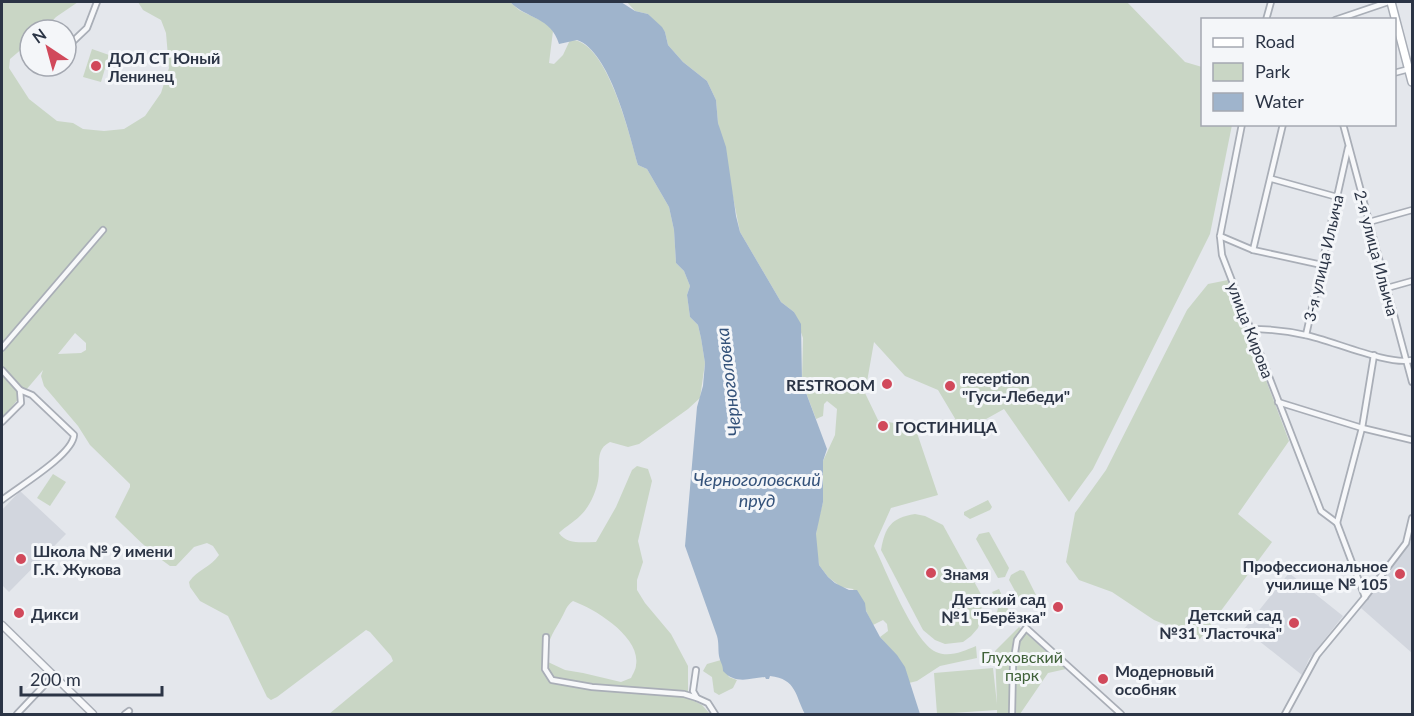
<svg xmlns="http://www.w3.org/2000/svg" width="1414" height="716" viewBox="0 0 1414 716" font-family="Lato,sans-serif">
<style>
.built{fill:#d2d6de}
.green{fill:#c9d6c5;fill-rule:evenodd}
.water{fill:#9fb4cc}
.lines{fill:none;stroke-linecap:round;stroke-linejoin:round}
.minor-casing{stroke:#a9aeb7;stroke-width:8}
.tertiary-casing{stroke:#a9aeb7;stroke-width:9}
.secondary-casing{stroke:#a9aeb7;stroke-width:10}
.minor{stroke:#f7f8fa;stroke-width:4.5}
.tertiary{stroke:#f7f8fa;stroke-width:6}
.secondary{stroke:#fff;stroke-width:7}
.poi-dot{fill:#d1495b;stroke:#f4f6f9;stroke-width:2}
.labels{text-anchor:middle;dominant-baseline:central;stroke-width:6;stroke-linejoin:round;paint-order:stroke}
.poi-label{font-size:16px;font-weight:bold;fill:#2b3445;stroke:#f4f6f9;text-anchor:start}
.street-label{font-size:16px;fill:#2b3445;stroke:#f4f6f9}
.park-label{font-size:16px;fill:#3f6138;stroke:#f4f6f9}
.water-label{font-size:18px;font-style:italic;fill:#34527a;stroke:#f4f6f9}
</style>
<rect width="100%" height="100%" fill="#e4e7ec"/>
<g class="built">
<path d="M20,491L66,534L9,592L2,585V510Z"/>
<path d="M1412,540V653L1361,608Z"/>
<path d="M1289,573L1343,616L1309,659L1302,675L1244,629Z"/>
</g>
<g class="green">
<path d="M2,2H78L56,17L44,30H30V42L10,59L9,68L29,99L57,121L73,123L83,129L104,131L124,129L145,116L161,93L169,68L166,33L161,20L143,10L138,2H510L519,10L546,23L553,31L549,63L554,64L563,55L570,40C606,37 630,136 638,165L647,169L669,207L674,230L676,263L684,271L690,286L687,295L690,317L698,325L701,338L705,363L700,398L688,409L639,444L628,447L610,442C594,450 601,466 598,481C595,496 587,512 574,521C568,526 564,528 559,533C567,545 583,542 596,542L616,507L632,470L637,466L648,469L652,481L638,541L643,562L637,580V590L645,603L671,634L688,666V693L692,700L702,705L710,714H329L393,661L391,656L370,632L366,630L277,697L271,700L267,697L228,616L200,601L190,587L189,582C198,569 211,567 219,555L213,546L207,543L194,547L176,566H170C150,552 132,534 115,517L130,487V484L90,445L78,426L44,386L41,376L43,370L3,417L2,415ZM75,333L86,343V350L81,353L58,354ZM573,601C595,609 641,637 636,665C636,669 633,674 631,678L621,682L583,673L565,670L548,662C544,644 554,632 562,617C566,610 566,606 573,601Z"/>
<path d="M627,2H1127L1185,62L1202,67V124L1232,125L1210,234L1093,469L1069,502L1004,409L963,432L938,390L905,376L874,342L865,393L878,420L915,427L938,495L891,508L874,546C886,570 913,641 936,652C949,658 964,651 976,646L977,658L940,666L917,681L909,683C906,663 892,651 880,637L888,631L887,624L883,620L873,625C865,610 864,603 853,589L841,587L828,577L819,565L815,541L818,521L823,502V461L835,435L837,409L827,401L824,404L823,416L816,419L802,382L803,338L794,312L781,302L740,232L718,123L716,100L707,81L683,62L668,45L665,32L648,14L635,11Z"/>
<path d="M92,49L109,55L101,82L83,77Z"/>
<path d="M1228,280L1289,441L1238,514L1272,542L1200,639L1154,620L1112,592L1079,580L1066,562L1075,513L1106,470L1187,310L1208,284Z"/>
<path d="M53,474L66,482L50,506L37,498Z"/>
<path d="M988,500L992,507L990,510L970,519L964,515V512Z"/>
<path d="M915,514L925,516L943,525L982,596L981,618L978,628L971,636L963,642L945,644L935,640L923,630L881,550C885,527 891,518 915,514Z"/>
<path d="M989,532L1009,568L1005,577L998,578L976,539L979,534Z"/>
<path d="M1020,570L1024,571L1037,597L1027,604L1021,602L1009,580L1011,575Z"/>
<path d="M999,589L1009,611L1008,616L997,624L993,619C1001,609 998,603 992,592Z"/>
<path d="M1019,627L1066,669L1048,673L1020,714H993H997V710L937,714L934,673L993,668L997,704L995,651Z"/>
<path d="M721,660L729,677L737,680L733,688L719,695L714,692L712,677L703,671L707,664Z"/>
</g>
<path class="water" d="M510,2H621L635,11L648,14L662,27L665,32L668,45L683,62L707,81L716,100L718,123L726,147L736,216L740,232L781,302L794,312L801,324L802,382L827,449L823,461V502L816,534L819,565L828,577L835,583L849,590H857L865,603L866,611L880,637L897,655L905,667L920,714H805C795,696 797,679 770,676L769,679H766L765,677C748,679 735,684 723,671C723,664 720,662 719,656C718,649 719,643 717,636L685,546L697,407L703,386L705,363L701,338L698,325L690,317L687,295L690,286L684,271L676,263L674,230L669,207L647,169L638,165C629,133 610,51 577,40L559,44C551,17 527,19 510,2Z"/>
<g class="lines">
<defs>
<g id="minor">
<path d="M1266,20L1271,2"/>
<path d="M1335,20L1388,2"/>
<path d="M66,48L87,28L97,2"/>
<path d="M1394,73L1409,69"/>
<path d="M1242,124L1220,236L1222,255L1321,511L1337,523"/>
<path d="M1343,124L1412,382"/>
<path d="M1272,179L1337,197"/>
<path d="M1369,222L1412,210"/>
<path d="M1220,236L1253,250L1322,265"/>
<path d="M1253,250L1283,124"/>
<path d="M1387,288L1412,281"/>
<path d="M1250,329C1268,329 1288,331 1305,335C1331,340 1389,366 1412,360"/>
<path d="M1306,335L1348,148"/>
<path d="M2,348L103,230"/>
<path d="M2,370L20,390L32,395L74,435C73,455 18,487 2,500"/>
<path d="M1278,402L1362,428L1412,440"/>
<path d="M2,422L21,403L20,390"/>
<path d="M1365,597L1337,523L1362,428L1374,355"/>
<path d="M546,637L545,669L552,680L592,687L684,694L697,698"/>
<path d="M696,670L693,691L697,698L708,703L715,714"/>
<path d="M17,714L53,676"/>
<path d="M125,714L129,711"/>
<path d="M1012,714L1013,665L1017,640L1026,628L1121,714"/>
<path d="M1285,714L1317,655L1365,597L1406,543L1412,518"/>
</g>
<path id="tertiary" d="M2,625L93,714"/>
<path id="secondary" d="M1391,2L1412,82"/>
</defs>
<use href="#minor" class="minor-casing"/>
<use href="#tertiary" class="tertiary-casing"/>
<use href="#secondary" class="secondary-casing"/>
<use href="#minor" class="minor"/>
<use href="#tertiary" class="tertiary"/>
<use href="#secondary" class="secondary"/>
</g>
<g class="poi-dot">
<circle cx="96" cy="66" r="6"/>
<circle cx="887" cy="384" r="6"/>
<circle cx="950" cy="386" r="6"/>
<circle cx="883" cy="426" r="6"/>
<circle cx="21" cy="559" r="6"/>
<circle cx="931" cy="573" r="6"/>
<circle cx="1400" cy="574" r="6"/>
<circle cx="1058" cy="607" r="6"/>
<circle cx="19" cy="613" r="6"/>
<circle cx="1294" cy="623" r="6"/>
<circle cx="1103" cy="679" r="6"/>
</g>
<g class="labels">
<g class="poi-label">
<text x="108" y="57">ДОЛ СТ Юный<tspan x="108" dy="18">Ленинец</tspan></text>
<text x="962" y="377">reception<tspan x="962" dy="18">"Гуси-Лебеди"</tspan></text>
<text x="875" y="384" text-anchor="end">RESTROOM</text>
<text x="895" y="426">ГОСТИНИЦА</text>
<text x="33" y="550">Школа № 9 имени<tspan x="33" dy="18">Г.К. Жукова</tspan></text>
<text x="1388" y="565" text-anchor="end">Профессиональное<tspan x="1388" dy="18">училище № 105</tspan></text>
<text x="943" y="573">Знамя</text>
<text x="1046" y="598" text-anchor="end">Детский сад<tspan x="1046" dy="18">№1 "Берёзка"</tspan></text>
<text x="31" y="613">Дикси</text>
<text x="1282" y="614" text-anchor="end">Детский сад<tspan x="1282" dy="18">№31 "Ласточка"</tspan></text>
<text x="1115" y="670">Модерновый<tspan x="1115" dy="18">особняк</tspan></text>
</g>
<g class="street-label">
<text transform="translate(1377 253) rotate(75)">2-я улица Ильича</text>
<text transform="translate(1323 258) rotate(-77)">3-я улица Ильича</text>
<text transform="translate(1251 330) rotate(69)">улица Кирова</text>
</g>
<g class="park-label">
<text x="1022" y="656">Глуховский<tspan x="1022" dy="18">парк</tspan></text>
</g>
<g class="water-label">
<text transform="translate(728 382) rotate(-97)">Черноголовка</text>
<text x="757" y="479">Черноголовский<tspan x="757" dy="21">пруд</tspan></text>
</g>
</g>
<rect width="1414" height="716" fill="none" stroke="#2b3445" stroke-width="6"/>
<rect x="1201" y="18" width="195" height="108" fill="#f4f6f9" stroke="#a4a8b1" stroke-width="1.5"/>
<rect x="1213" y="38" width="30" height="9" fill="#ffffff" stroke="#a4a8b1" stroke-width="1.5"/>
<text x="1255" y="48" font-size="18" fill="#2b3445">Road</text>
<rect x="1213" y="63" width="30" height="18" fill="#c9d6c5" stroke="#a4a8b1" stroke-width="1.5"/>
<text x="1255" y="78" font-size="18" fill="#2b3445">Park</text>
<rect x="1213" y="93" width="30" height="18" fill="#9fb4cc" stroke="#a4a8b1" stroke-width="1.5"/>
<text x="1255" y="108" font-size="18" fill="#2b3445">Water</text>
<g transform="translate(48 48) rotate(324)"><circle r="28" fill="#f4f6f9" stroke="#a4a8b1" stroke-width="1.5"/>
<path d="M0-4.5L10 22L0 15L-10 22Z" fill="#d1495b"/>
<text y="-9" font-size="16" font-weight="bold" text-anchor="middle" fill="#2b3445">N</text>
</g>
<path d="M21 686v9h141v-9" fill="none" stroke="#2b3445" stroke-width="3"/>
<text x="30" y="686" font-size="18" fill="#2b3445" stroke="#f4f6f9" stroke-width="4.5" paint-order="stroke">200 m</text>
</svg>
